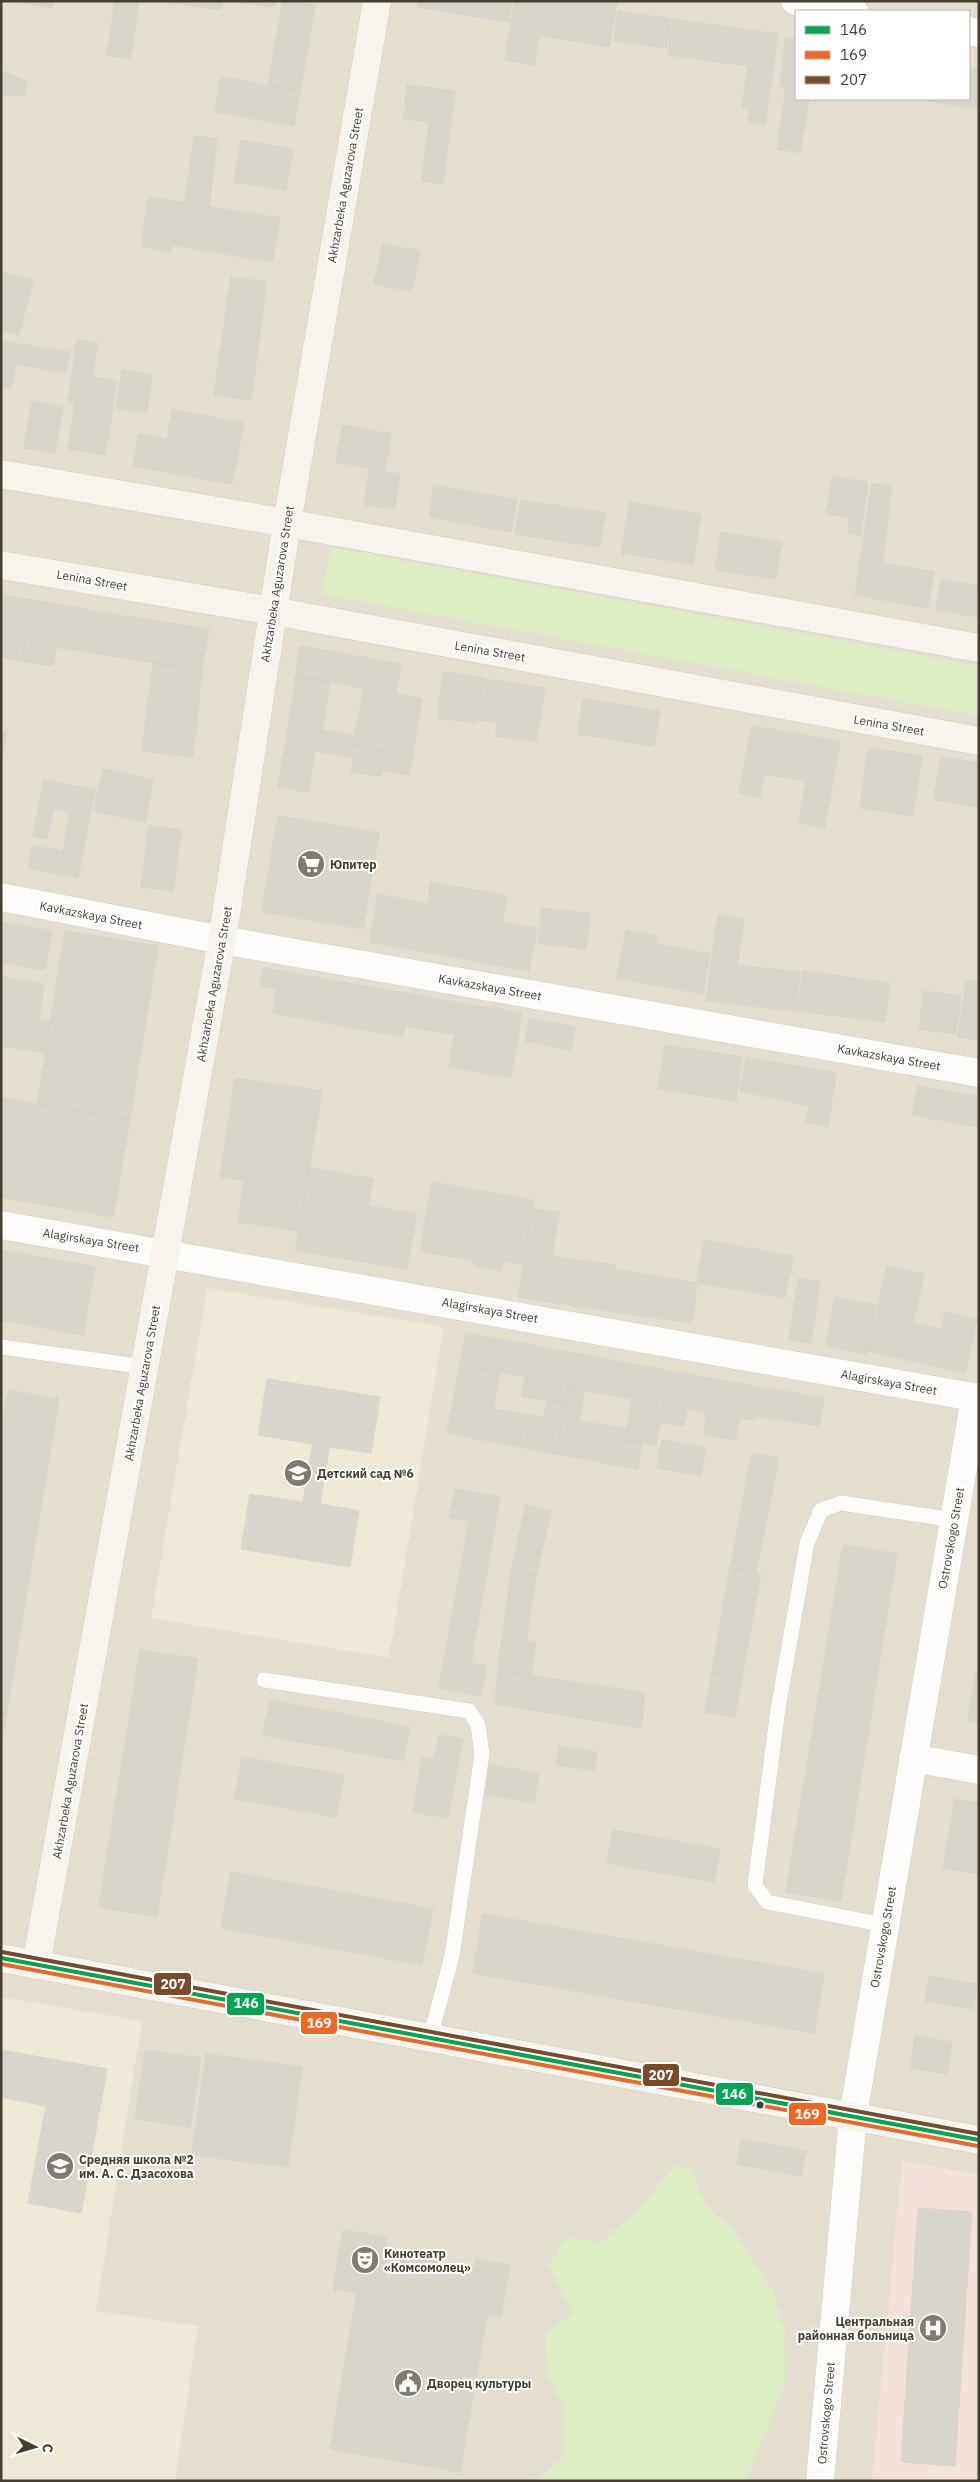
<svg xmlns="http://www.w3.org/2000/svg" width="980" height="2482" viewBox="0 0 980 2482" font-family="'IBM Plex Sans',sans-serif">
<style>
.residential{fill:#e4ded1;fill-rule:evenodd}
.education{fill:#eee8d6}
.medical{fill:#f3e1db}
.green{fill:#dbedc1}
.building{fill:#d8d5cd;stroke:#d7d3cb}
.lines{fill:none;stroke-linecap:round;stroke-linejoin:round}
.lane-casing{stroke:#cdcac3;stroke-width:16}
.street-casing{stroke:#cdcac3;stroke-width:29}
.secondary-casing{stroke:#cfcabb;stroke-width:29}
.lane{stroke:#fdfcfb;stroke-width:15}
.street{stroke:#fdfcfb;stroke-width:28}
.secondary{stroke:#f6f4ec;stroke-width:28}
.bus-1-casing{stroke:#fff;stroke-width:8}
.bus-2-casing{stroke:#fff;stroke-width:8}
.bus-3-casing{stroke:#fff;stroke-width:8}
.bus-1{stroke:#00a651;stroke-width:4}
.bus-2{stroke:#f26522;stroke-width:4}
.bus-3{stroke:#7a4b2a;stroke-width:4}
.bus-dot{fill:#453e31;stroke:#fff;stroke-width:2}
.labels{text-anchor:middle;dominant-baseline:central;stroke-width:4;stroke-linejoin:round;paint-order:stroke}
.street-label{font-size:12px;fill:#453e31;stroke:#fff}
.poi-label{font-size:12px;font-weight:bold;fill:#453e31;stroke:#fff;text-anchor:start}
.line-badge{stroke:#fff;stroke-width:2}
.badge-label{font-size:14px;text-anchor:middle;font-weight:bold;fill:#fff}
</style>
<rect width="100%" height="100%" fill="#efece5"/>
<path class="residential" d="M1,1H979V2481H1ZM796,11H969V99H796Z"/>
<g class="education">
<path d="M207,1288L444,1327L389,1658L151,1618Z"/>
<path d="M1,1997L142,2021L96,2311L198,2326L175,2481H1Z"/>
</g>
<path class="medical" d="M902,2161L979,2175V2481H872Z"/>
<g class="green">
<path d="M331,547L979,666V716L322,594Z"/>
<path d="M676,2164L692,2170L706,2206L733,2229L772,2290L785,2333V2383L746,2481H534L563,2458V2404L547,2374L546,2333L573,2313L549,2266L565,2237L599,2243L633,2216Z"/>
</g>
<g class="building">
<path d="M14,1H53L52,8Z"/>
<path d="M115,1H139L130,59L107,55Z"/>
<path d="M162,1H222L221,10Z"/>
<path d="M229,1H275L274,7Z"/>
<path d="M283,1L315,5L300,91L268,85Z"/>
<path d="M419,1H512L509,22L418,7Z"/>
<path d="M515,1L617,2L609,47L539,35L534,65L505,60Z"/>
<path d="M618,11L671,19L667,48L614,41Z"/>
<path d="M673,19L778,34L765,125L748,123L750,108L742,107L748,66L668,55Z"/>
<path d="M785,38L796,39V99H809L800,152L777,150L786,87L780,86Z"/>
<path d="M969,68L979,70V109L929,101V99H969Z"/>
<path d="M1,70L26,81V95H1Z"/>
<path d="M221,77L300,91L294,126L215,112Z"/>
<path d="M407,85L455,91L443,184L422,181L429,122L404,119Z"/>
<path d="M194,136L217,139L209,207L185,203Z"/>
<path d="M241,140L293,149L286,190L234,182Z"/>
<path d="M149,197L280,218L272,262L172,245L171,252L141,246Z"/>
<path d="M383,244L420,251L412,291L374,284Z"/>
<path d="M1,272L33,280L19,335L1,330Z"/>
<path d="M231,277L267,282L251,400L214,395Z"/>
<path d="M77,340L98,343L92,377L117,381L105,455L68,449L75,403L68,402Z"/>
<path d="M1,341L69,352L66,373L16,364L11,388L1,386Z"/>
<path d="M122,370L152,375L147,413L116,408Z"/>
<path d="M32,401L63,406L55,454L24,448Z"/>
<path d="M173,410L244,423L232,484L133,466L139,434L167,439Z"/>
<path d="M342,425L391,434L385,471L336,462Z"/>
<path d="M369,470L400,474L395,509L364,505Z"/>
<path d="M832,477L868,482L860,535L848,533L850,517L826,514Z"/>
<path d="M872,484L892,486L882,563L934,572L928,608L855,595Z"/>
<path d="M434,485L517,500L511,532L429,517Z"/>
<path d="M521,500L605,513L600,547L515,534Z"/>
<path d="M630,502L701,514L693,564L621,553Z"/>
<path d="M721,532L782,542L776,579L715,570Z"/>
<path d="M941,580L979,586V617L936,610Z"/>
<path d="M1,595L33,600L22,661L1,657Z"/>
<path d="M33,600L111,614L104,655L56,647L53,666L22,661Z"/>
<path d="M111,614L209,629L202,670L104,655Z"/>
<path d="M300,646L401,664L385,751L353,746L364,688L296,676Z"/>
<path d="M153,663L202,670L193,757L142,751Z"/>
<path d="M443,672L484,678L477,723L437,718Z"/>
<path d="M296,676L330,682L322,730L355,736L353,746L385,751L381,776L351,772L354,757L315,751L308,792L278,787Z"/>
<path d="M486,679L545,688L536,742L496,736L497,723L479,720Z"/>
<path d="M396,694L422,699L409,775L382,770Z"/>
<path d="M583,699L660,711L654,746L578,734Z"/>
<path d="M752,726L840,741L825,828L799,823L806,781L764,774L760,797L739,793Z"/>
<path d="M1,732L7,733L1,764Z"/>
<path d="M868,748L922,756L913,816L860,808Z"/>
<path d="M941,757L979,763V807L934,800Z"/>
<path d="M103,769L153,780L145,822L94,811Z"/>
<path d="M44,780L95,790L78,878L28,868L32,846L63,851L70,812L53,809L47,839L33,836Z"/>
<path d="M278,816L379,833L363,929L262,912Z"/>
<path d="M149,826L181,830L173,891L141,887Z"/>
<path d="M431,882L507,896L502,922L537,928L529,971L370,942L378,894L428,904Z"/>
<path d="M542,908L590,914L586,949L538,943Z"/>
<path d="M718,915L744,919L737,965L800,972L796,1011L706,1001Z"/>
<path d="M1,922L52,931L45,970L1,962Z"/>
<path d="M626,930L657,936L655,944L710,954L703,994L617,978Z"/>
<path d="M65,931L158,946L130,1120L37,1105Z"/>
<path d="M263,968L410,994L403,1037L273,1013L277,989L260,986Z"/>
<path d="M803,971L890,983L885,1022L798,1011Z"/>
<path d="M1,977L44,984L39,1020L1,1015Z"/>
<path d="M966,980L979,982V1040L958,1037Z"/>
<path d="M924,991L961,996L956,1034L919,1029Z"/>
<path d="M410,994L460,1003L454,1034L404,1026Z"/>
<path d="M460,1003L522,1013L511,1078L449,1067Z"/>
<path d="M1,1015L50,1022L45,1053L1,1046Z"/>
<path d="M529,1018L575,1027L571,1050L525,1041Z"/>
<path d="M665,1045L742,1057L736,1101L658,1089Z"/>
<path d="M746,1057L836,1073L828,1126L806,1122L809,1106L740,1091Z"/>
<path d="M235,1078L322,1091L299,1231L238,1222L244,1180L220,1177Z"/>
<path d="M918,1086L979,1097V1127L912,1115Z"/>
<path d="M1,1098L130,1120L113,1217L1,1197Z"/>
<path d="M310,1168L373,1179L368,1206L417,1214L407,1269L295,1250Z"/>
<path d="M432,1182L533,1200L523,1264L503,1261L501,1271L474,1266L475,1261L420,1251Z"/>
<path d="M532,1209L559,1212L552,1257L615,1265L608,1311L518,1297Z"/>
<path d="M704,1240L793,1256L785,1298L697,1283Z"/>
<path d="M1,1250L95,1267L83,1335L1,1320Z"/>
<path d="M887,1266L924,1274L913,1323L941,1329L945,1312L977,1319L965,1373L868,1351Z"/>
<path d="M613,1269L697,1283L692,1323L608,1311Z"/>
<path d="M798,1279L820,1282L811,1343L789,1340Z"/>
<path d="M835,1297L876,1305L867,1354L826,1346Z"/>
<path d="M466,1333L488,1337L482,1369L500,1373L493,1409L525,1414L519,1447L447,1433Z"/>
<path d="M488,1337L574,1353L565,1404L522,1396L525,1377L482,1369Z"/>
<path d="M574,1353L670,1371L656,1446L625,1440L632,1399L568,1387Z"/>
<path d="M670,1371L759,1387L754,1420L739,1418L736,1440L704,1435L707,1413L687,1409L684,1426L660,1421Z"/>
<path d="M267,1379L380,1397L371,1453L329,1447L326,1468L309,1465L313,1444L258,1435Z"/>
<path d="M568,1387L585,1389L579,1421L627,1429L625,1440L642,1443L638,1469L556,1454Z"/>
<path d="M759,1387L824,1398L819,1426L755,1416Z"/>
<path d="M8,1390L59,1399L1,1747V1433Z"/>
<path d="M548,1400L565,1404L556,1454L519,1447L525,1414L544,1418Z"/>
<path d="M662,1440L706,1448L701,1475L657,1468Z"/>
<path d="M752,1453L779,1458L756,1573L730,1568Z"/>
<path d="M309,1465L326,1468L320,1504L359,1511L350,1567L241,1549L250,1494L303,1502Z"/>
<path d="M455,1489L500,1497L471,1663L486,1666L481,1696L439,1688L469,1521L449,1518Z"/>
<path d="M526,1505L551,1511L536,1576L511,1570Z"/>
<path d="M843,1545L897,1554L841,1901L786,1892Z"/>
<path d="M730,1568L761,1574L742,1678L712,1672Z"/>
<path d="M511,1570L536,1576L526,1641L536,1642L531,1675L498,1670Z"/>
<path d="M140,1650L198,1659L157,1917L99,1907Z"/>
<path d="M498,1670L645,1693L641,1728L495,1704Z"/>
<path d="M712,1672L742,1678L735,1717L705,1712Z"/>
<path d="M975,1673L979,1674V1722L968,1721Z"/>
<path d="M270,1700L410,1727L403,1761L263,1735Z"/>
<path d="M439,1735L463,1739L448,1818L413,1812L422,1757L434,1759Z"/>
<path d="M559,1746L597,1752L594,1770L556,1765Z"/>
<path d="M242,1757L344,1775L336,1817L235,1799Z"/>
<path d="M490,1765L539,1773L534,1803L485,1794Z"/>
<path d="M955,1799L979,1803V1874L943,1868Z"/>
<path d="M613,1830L720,1849L714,1882L607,1863Z"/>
<path d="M231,1872L433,1909L422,1965L221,1928Z"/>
<path d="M483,1914L824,1974L814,2033L473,1973Z"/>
<path d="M929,1976L977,1984L973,2009L925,2001Z"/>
<path d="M915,2036L952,2042L947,2074L911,2068Z"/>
<path d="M1,2050L107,2069L81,2213L28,2203L46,2106L1,2097Z"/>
<path d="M145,2050L201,2058L190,2127L135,2119Z"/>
<path d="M206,2054L302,2067L288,2167L192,2155Z"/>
<path d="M742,2139L806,2151L801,2176L737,2164Z"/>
<path d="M918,2208L972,2212L955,2466L901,2462Z"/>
<path d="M343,2230L387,2237L384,2252L474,2268L476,2259L510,2265L501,2317L487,2315L460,2472L330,2449L357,2293L333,2289Z"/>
</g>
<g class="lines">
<defs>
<g id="lane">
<path d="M1,1347L145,1367"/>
<path d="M264,1680L469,1711L478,1725L482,1754L452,1956L430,2038"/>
<path d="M885,1925L767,1902L755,1885L778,1709L807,1543L821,1510L841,1503L954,1520"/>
</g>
<g id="street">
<path d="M795,1L854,11"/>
<path d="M969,31L979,33"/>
<path d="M1,897L222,940L979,1073"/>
<path d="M1,1225L979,1398"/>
<path d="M913,1758L979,1770"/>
<path d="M820,2481L853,2116L975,1397"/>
</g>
<g id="secondary">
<path d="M1,474L287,523L979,648"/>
<path d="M1,565L273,611L979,741"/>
<path d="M1,1958L979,2140"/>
<path d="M36,1965L222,940L287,523L377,1"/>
</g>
</defs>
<use href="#lane" class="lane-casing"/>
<use href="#street" class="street-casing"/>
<use href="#secondary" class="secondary-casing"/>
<use href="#lane" class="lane"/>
<use href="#street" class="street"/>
<use href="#secondary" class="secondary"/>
<defs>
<path id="bus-1" d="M1,1958L979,2140"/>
<path id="bus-2" d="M1,1964L978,2146"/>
<path id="bus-3" d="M2,1952L979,2134"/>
</defs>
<use href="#bus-1" class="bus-1-casing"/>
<use href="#bus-2" class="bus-2-casing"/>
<use href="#bus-3" class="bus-3-casing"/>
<use href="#bus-1" class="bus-1"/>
<use href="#bus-2" class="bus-2"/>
<use href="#bus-3" class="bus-3"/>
</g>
<defs>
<symbol id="supermarket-disc" viewBox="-11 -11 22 22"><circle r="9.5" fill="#807b70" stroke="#fff"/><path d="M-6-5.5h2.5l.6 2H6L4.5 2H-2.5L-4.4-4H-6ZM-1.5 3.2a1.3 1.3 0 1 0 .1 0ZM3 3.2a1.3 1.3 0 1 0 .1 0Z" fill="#fff"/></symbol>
<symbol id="school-disc" viewBox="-11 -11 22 22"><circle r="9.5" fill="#807b70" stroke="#fff"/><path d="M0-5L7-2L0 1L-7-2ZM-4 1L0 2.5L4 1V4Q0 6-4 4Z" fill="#fff"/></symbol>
<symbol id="theatre-disc" viewBox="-11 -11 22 22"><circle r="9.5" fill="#807b70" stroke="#fff"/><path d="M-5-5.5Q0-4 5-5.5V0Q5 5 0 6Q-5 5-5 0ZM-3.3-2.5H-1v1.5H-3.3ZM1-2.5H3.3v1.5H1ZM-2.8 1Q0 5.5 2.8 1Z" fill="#fff"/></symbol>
<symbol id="hospital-disc" viewBox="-11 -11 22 22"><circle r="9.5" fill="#807b70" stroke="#fff"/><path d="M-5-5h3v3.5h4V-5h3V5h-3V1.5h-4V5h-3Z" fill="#fff"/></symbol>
<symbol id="civic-disc" viewBox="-11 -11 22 22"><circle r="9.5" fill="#807b70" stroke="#fff"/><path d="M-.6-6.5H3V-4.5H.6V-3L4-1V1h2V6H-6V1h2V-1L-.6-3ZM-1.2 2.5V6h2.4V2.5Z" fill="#fff"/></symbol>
</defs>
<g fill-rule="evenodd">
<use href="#supermarket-disc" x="295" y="848" width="32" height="32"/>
<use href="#school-disc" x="282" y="1457" width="32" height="32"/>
<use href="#school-disc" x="44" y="2150" width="32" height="32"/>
<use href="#theatre-disc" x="349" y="2244" width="32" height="32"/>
<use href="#hospital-disc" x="917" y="2312" width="32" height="32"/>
<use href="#civic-disc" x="392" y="2367" width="32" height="32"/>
</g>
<circle class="bus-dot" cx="760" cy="2105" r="4.5"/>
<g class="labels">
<g class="street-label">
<text transform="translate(345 185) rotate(-80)">Akhzarbeka Aguzarova Street</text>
<text transform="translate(92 580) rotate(10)">Lenina Street</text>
<text transform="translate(277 584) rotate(-81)">Akhzarbeka Aguzarova Street</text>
<text transform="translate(490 651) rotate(10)">Lenina Street</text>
<text transform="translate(889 725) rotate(10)">Lenina Street</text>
<text transform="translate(91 915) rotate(11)">Kavkazskaya Street</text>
<text transform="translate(214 984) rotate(-80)">Akhzarbeka Aguzarova Street</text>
<text transform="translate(490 987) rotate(10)">Kavkazskaya Street</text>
<text transform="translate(889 1057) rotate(10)">Kavkazskaya Street</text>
<text transform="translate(91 1240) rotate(9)">Alagirskaya Street</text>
<text transform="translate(490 1310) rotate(10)">Alagirskaya Street</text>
<text transform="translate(889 1382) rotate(10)">Alagirskaya Street</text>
<text transform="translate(142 1383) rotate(-80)">Akhzarbeka Aguzarova Street</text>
<text transform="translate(951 1538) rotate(-80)">Ostrovskogo Street</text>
<text transform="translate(70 1781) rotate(-80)">Akhzarbeka Aguzarova Street</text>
<text transform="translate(883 1937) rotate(-80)">Ostrovskogo Street</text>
<text transform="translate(826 2413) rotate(-85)">Ostrovskogo Street</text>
</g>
<g class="poi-label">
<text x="330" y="864">Юпитер</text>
<text x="317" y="1473">Детский сад №6</text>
<text x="79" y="2159">Средняя школа №2<tspan x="79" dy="14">им. А. С. Дзасохова</tspan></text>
<text x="384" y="2253">Кинотеатр<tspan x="384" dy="14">«Комсомолец»</tspan></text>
<text x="914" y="2321" text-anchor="end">Центральная<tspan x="914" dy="14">районная больница</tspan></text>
<text x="427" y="2383">Дворец культуры</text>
</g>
</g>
<g class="line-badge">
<rect x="153" y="1972" width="39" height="24" rx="5" fill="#7a4b2a"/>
<rect x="226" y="1992" width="39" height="24" rx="5" fill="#00a651"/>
<rect x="300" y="2011" width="38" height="24" rx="5" fill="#f26522"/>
<rect x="642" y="2063" width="38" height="24" rx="5" fill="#7a4b2a"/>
<rect x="715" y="2082" width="39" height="24" rx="5" fill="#00a651"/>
<rect x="788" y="2102" width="39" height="24" rx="5" fill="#f26522"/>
</g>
<g class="badge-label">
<text x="173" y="1989">207</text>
<text x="246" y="2008">146</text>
<text x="319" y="2028">169</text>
<text x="661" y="2080">207</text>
<text x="734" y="2099">146</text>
<text x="807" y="2119">169</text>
</g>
<rect width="980" height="2482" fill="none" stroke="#453e31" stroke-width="5"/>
<rect x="795" y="10" width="175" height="90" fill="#ffffff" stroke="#b5b2ad"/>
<rect x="805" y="26" width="25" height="8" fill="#00a651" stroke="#b5b2ad"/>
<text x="840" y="35" font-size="15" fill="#453e31">146</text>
<rect x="805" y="51" width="25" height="8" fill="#f26522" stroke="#b5b2ad"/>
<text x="840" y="60" font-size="15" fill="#453e31">169</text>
<rect x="805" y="76" width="25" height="8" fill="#7a4b2a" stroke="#b5b2ad"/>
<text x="840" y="85" font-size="15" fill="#453e31">207</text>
<g transform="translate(35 2447) rotate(95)" stroke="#ffffff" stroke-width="4" paint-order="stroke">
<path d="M0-4L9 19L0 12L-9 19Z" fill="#453e31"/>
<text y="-8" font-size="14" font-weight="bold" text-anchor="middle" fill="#453e31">С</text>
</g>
</svg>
